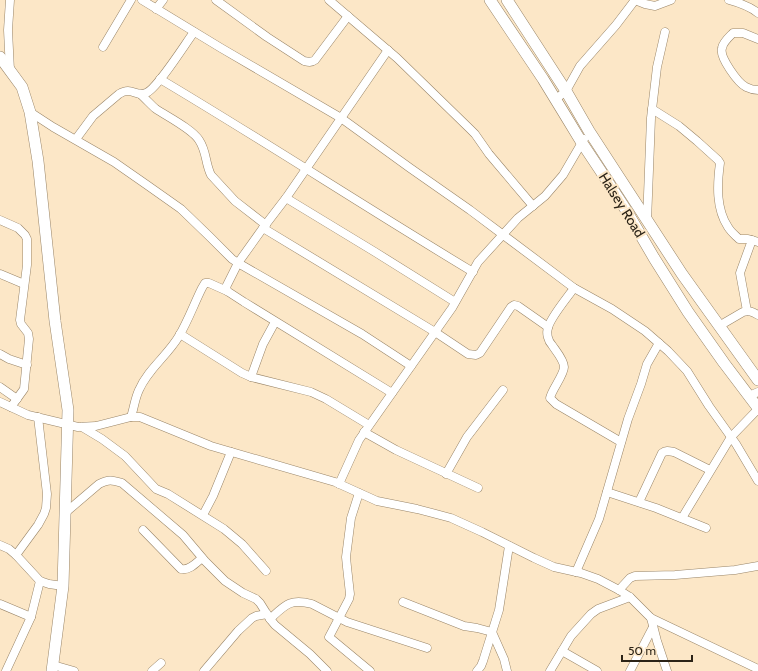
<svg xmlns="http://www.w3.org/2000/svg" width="758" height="671" viewBox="0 0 758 671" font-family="Cabin,sans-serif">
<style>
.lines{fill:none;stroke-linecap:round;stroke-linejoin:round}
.minor-casing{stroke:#998568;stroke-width:9}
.tertiary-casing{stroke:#998568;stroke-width:12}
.minor{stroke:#fff;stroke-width:8}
.tertiary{stroke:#fff;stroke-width:11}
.labels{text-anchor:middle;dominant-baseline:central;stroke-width:4;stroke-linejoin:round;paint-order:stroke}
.street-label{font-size:14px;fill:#2b2317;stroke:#fce7c7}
</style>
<rect width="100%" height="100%" fill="#fce7c7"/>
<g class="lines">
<defs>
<g id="minor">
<path d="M10,0L8,30L10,71"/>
<path d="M142,0L221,48L341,118L410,168L470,210L574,288L612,309L645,331L668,351L687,371L709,406L736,444L758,481"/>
<path d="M216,0L267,37L304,61C308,62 311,63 315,60L348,16"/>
<path d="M329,0L397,58L470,129L475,134L489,154L533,206"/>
<path d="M635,0L645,4L655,6L671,0"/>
<path d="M729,0C740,3 749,6 758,13"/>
<path d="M156,9L163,0"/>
<path d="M758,39L743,33H733C729,37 723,42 722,48C719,57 738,83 746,87C750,89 754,90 758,90"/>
<path d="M103,47L131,0"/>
<path d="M388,50L286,198L263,228L238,263L226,287L227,291L244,302L392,393"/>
<path d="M160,79C266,142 368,209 473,272"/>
<path d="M140,94C146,99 151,105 156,109C168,117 192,129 199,140C207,152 205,163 211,175L235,201L266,225"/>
<path d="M556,99L566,91L580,66L616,25L635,0"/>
<path d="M652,109L679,126L697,141L718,160L720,163C717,185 716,209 728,227C731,232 735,235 739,239H748L758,242"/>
<path d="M30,112L53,127L114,162L147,185L181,209L210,237L232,259L238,263L362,334L411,366"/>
<path d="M76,139L93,116L119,94C132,86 135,97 146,93C157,89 185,44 194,32"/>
<path d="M286,198L375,252L455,302"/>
<path d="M0,220L18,228L25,235L27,239V265L20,320L21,324L28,333L29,339L24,389L11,407"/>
<path d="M647,221L651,118L657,67L665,32"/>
<path d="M263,228L435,332L468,354L476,355L480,353L511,307L514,305L518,306L548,327"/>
<path d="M0,274L24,284"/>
<path d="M574,288C567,298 550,318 548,328C546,333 548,341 552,345C556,351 564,360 564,367C564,375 552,389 550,398L556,404L621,442"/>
<path d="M747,311L740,273L752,240"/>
<path d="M719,326L743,312C749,310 753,312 758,315"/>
<path d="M180,334L242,373L251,377L311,392L326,399L369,425"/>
<path d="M0,354L9,359L27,365"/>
<path d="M251,377L263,344L275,322"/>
<path d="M0,387L17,399"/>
<path d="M749,396L758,392"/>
<path d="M0,402L28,415L78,427L96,426L131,417H140L211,446L335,482L377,501L417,509L451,518L482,532L534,558L554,567L581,573L598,579L619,590L630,597L651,618L758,669"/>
<path d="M131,417C134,408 135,398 139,390C148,369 168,355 179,336C188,321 194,304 202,288L205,283H209L227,291"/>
<path d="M82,427L102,439L125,456L156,489L168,494L224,529L242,544L266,571"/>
<path d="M364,432L396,450L478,488"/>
<path d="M446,474L467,437L503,390"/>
<path d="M339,484L359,440L452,308L478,262L518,218L545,196L563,175L584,139"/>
<path d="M607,492L656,508L706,528"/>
<path d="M359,493L351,518L346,557L347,567L350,594L349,599L329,637L370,671"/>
<path d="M639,502L662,453C666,450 669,451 674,452L710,470"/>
<path d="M65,513L99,484C109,479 112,480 122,483L183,535L205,561L225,581L243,593L256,599L260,603L270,619L275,625L310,654L327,671"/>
<path d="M203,515L213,496L231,452"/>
<path d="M682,518L731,437L758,409"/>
<path d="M143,530L181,569C189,571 196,563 202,558"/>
<path d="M0,545L9,549L16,555L40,581L49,584L63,586"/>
<path d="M16,555L38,525L44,514L46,508L47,494L38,417"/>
<path d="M576,572L599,519L628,419L641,384L647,364L659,343"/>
<path d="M619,590L630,578L635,576L675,575L735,570L758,566"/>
<path d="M403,602L464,626L477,628L492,632L504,659L507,671"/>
<path d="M0,604L31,617"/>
<path d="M651,618L657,641L667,671"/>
<path d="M270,619C285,605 290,598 312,604L347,622L427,648"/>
<path d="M562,651L597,671"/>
<path d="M53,665L74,671"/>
<path d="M6,671L31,617L40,581"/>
<path d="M152,671L161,663"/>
<path d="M204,671L238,631L252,618L256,616L267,614"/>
<path d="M477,671L481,666L483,661L499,610L509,546"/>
<path d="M550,671L571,636L591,614L598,609L630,597"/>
<path d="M630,671L653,627"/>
</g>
<g id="tertiary">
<path d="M490,0L543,79L565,115L582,143L600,170L626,210L654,258L688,312L724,363L758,408"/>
<path d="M507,0L566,91L589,131L682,274L758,380"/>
<path d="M0,57L22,87L30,112L38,161L55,321L68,410L63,586L52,671"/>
</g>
</defs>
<use href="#minor" class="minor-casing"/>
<use href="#tertiary" class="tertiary-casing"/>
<use href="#minor" class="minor"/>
<use href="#tertiary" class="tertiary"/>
</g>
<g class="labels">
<g class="street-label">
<text transform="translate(622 205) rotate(58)">Halsey Road</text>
</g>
</g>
<path d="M622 655v6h70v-6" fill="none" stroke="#2b2317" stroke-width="2"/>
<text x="628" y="655" font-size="12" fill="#2b2317" stroke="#fce7c7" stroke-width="3" paint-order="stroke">50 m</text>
</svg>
